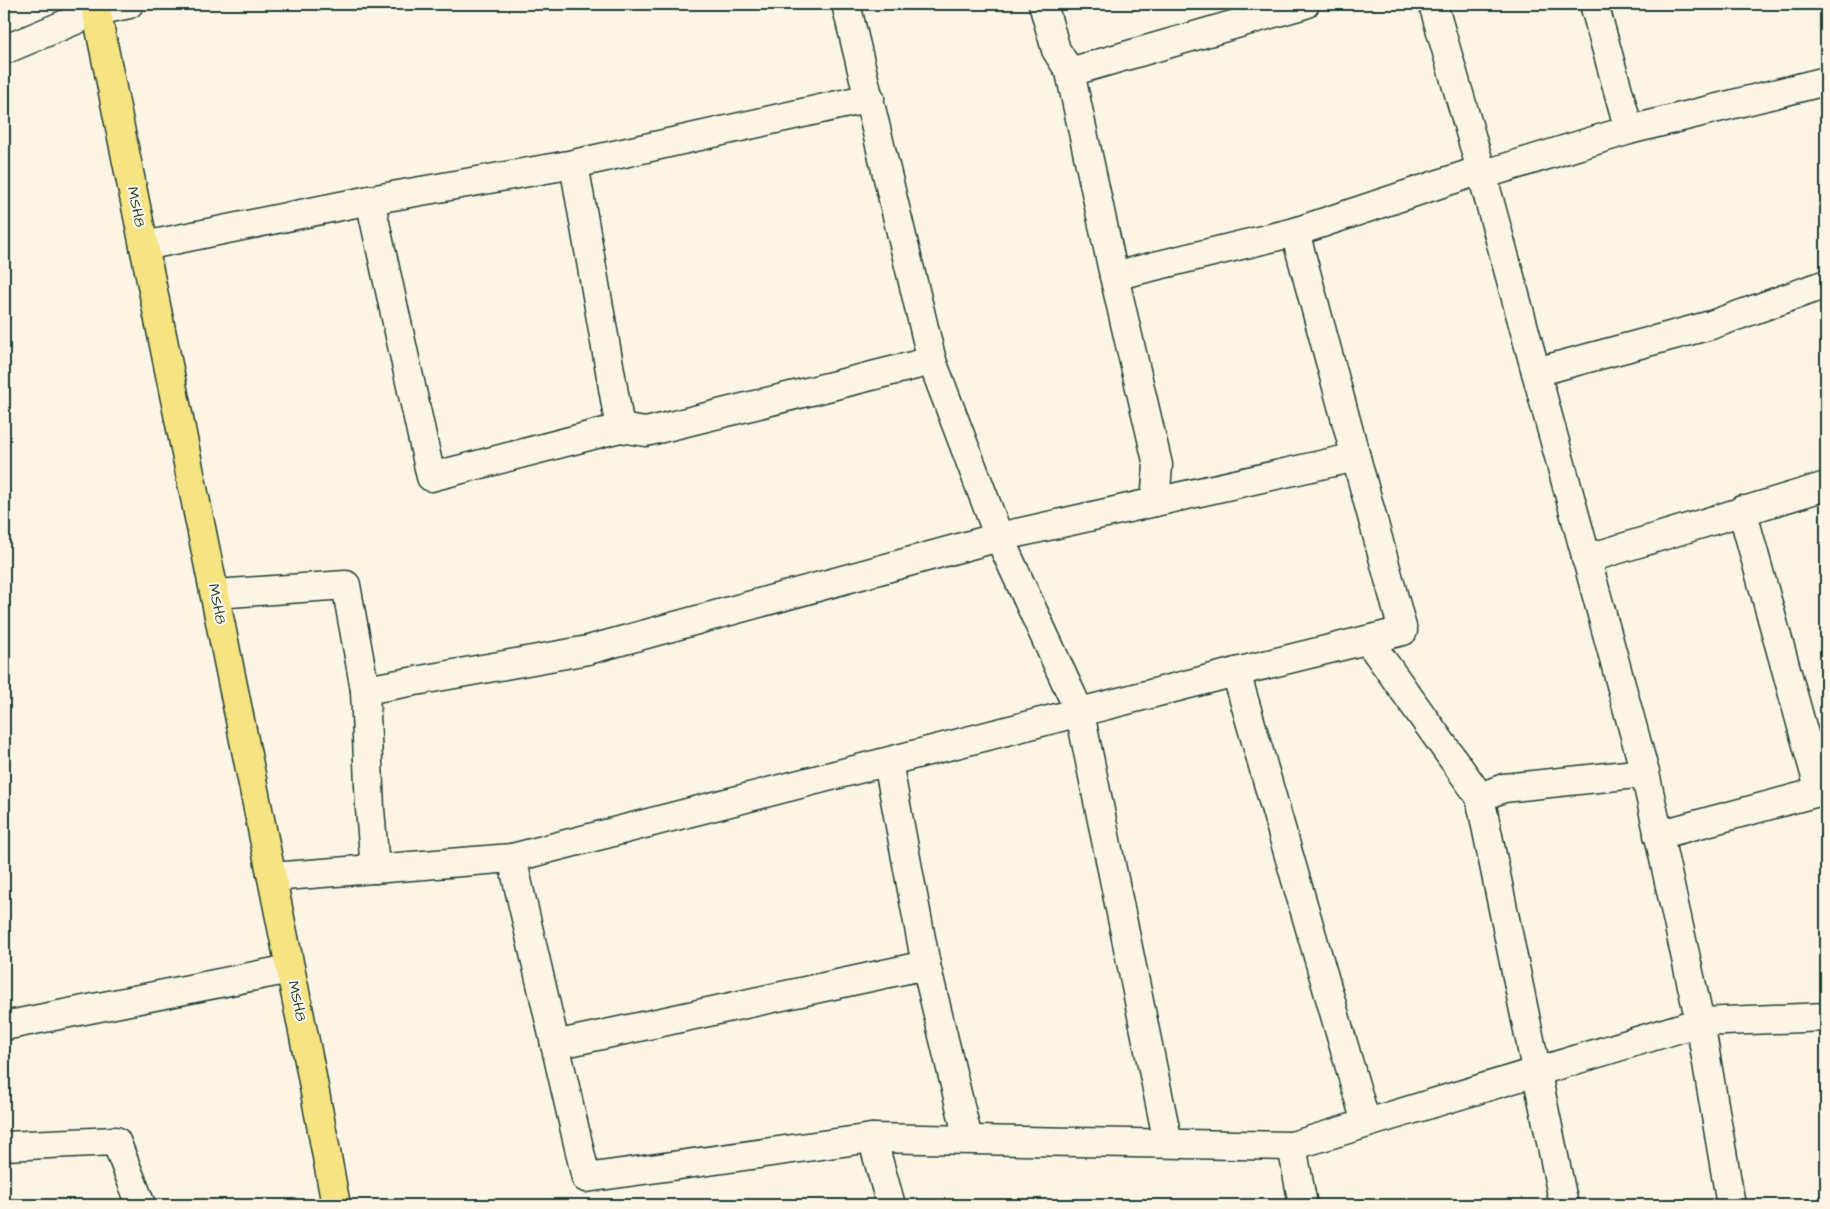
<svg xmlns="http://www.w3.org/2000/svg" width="1830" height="1209" viewBox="0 0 1830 1209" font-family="'Architects Daughter',sans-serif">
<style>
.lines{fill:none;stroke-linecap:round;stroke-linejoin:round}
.minor-casing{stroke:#1f3d34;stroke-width:31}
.primary-casing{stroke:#1f3d34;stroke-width:31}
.minor{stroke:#fcf5e5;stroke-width:28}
.primary{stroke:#f6e381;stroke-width:28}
.labels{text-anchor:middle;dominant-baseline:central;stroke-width:4.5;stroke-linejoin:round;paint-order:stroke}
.street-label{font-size:15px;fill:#1f3d34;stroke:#fcf5e5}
</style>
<rect width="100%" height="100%" fill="#fcf5e5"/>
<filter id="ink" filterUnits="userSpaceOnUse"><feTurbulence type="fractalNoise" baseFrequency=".02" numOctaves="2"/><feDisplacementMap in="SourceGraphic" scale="10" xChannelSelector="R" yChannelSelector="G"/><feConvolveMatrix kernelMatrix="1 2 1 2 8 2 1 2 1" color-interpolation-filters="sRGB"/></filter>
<g filter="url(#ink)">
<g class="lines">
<defs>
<g id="minor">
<path d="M846,4L932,361L999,537L1080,713L1168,1143"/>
<path d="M1043,4L1056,50L1070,72L1114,276L1158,465L1155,502"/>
<path d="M1594,4L1629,130"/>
<path d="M4,50L97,11L129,4"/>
<path d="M1070,72L1305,4"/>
<path d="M574,164L620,428"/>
<path d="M1482,175L1629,130L1826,81"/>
<path d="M370,200L431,477L620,428L646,432L932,361"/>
<path d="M144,246L370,200L574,164L870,98"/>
<path d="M1114,276L1295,232"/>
<path d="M1536,372L1711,325L1826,284"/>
<path d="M1742,510L1820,792"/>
<path d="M1586,559L1826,486"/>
<path d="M215,594L346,585L365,690L370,809L375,869"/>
<path d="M1368,640L1480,797L1564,1205"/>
<path d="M1236,672L1403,631L1295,232L1481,170"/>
<path d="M365,690L588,650L999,537L1356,457"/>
<path d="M888,762L926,965L968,1139"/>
<path d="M1480,797L1504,788L1645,773"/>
<path d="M1658,835L1826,790"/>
<path d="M512,858L1236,672L1366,1123"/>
<path d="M272,877L512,858L586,1178L872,1138L1292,1146L1700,1022L1645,773L1481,170L1433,4"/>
<path d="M4,1026L290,969"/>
<path d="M555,1045L926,965"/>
<path d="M872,1138L891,1205"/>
<path d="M4,1146L116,1141L141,1205"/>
<path d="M1292,1146L1303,1205"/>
<path d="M1731,1205L1700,1022L1826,1017"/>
</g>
<path id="primary" d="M95,4L310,1066L336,1205"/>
</defs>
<use href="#minor" class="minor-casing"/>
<use href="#primary" class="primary-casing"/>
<use href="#minor" class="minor"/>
<use href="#primary" class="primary"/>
</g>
</g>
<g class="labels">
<g class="street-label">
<text transform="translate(136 207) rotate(79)">MSH8</text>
<text transform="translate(217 604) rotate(79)">MSH8</text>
<text transform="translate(297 1001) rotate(78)">MSH8</text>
</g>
</g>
<rect width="1830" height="1209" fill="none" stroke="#fcf5e5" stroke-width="20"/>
<rect x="10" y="10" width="1810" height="1189" fill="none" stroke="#1f3d34" stroke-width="2" filter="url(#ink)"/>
</svg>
